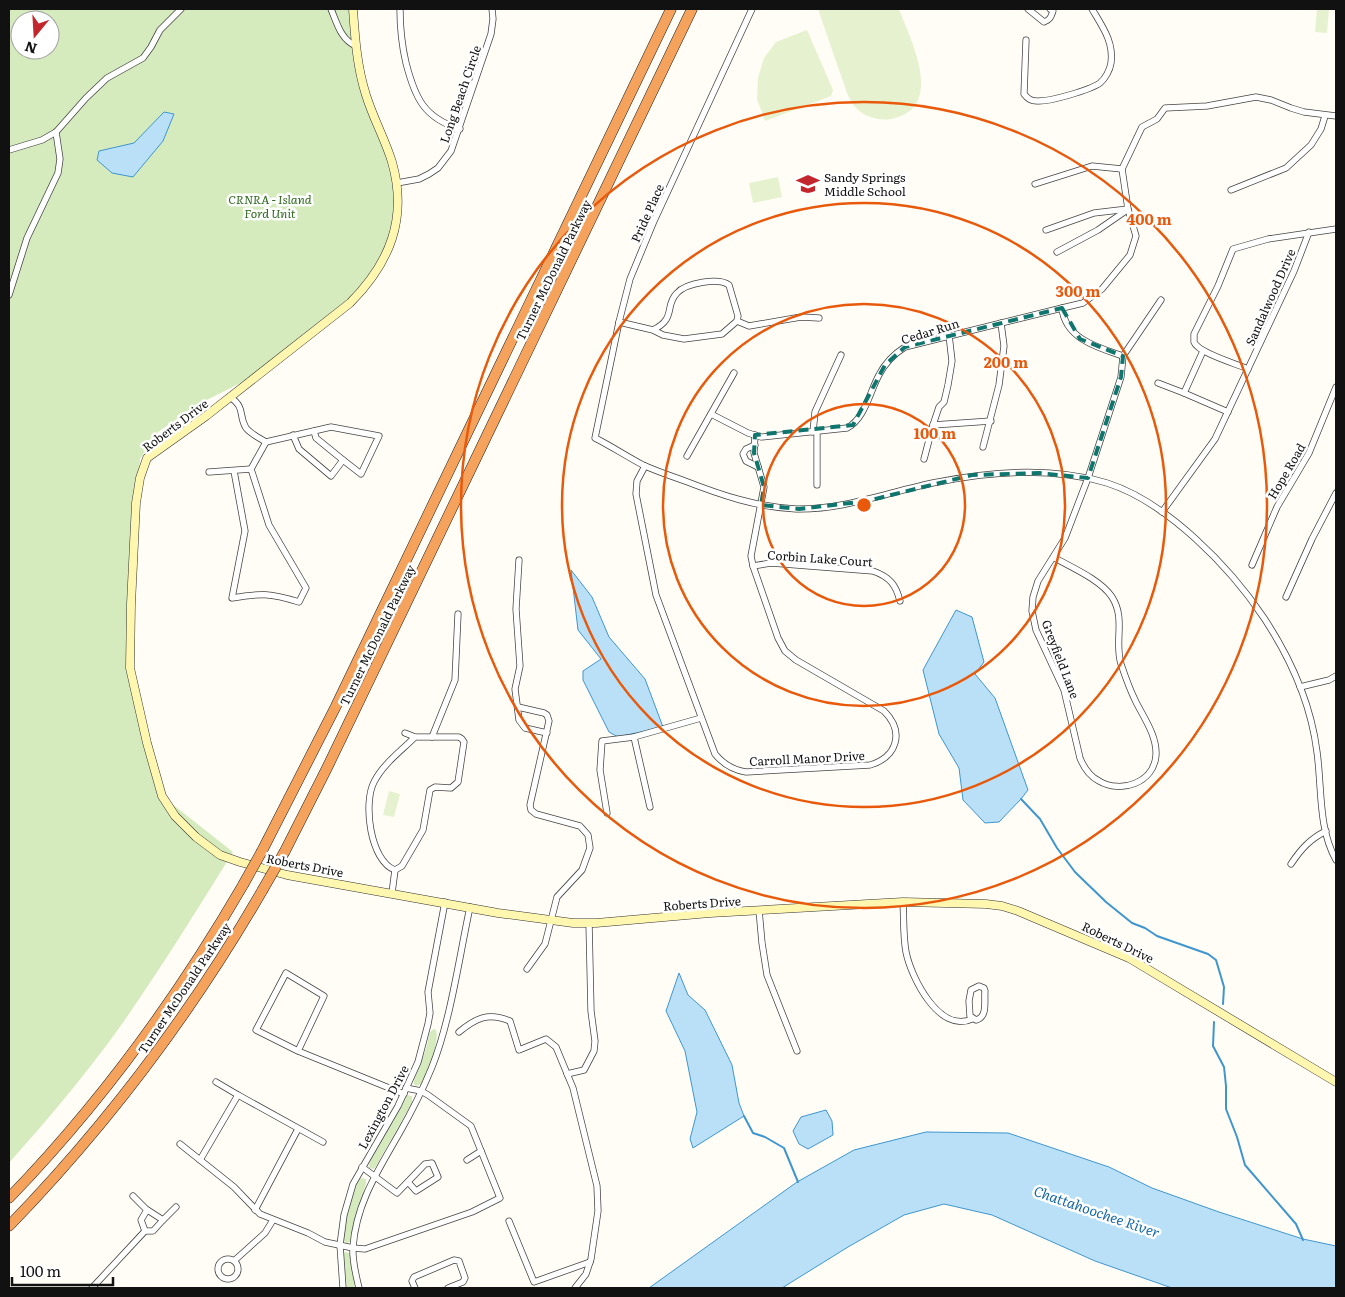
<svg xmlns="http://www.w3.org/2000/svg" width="1345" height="1297" viewBox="0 0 1345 1297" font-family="Literata,serif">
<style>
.green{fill:#d5ebbd;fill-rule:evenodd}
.pitch{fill:#e6f2cf}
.water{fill:#b9e0f7;stroke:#3f96cf}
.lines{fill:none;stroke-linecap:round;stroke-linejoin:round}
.stream{stroke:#3f96cf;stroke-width:2}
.street-casing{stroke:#444;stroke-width:7}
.secondary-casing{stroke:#333;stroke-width:9}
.highway-casing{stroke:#222;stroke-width:11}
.street{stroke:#fff;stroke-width:5.5}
.secondary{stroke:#fff6b0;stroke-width:8}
.highway{stroke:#f5a25d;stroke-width:10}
.highway-bridge-casing{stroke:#222;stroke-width:11;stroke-linecap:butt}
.highway-bridge{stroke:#f5a25d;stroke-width:10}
.marked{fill:none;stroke:#0f766e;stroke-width:4;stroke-dasharray:10 6;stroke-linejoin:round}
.ring{fill:none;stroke:#e8590c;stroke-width:2.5}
.labels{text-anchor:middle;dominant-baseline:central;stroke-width:5;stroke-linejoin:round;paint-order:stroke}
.street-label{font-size:12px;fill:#111;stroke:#fff}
.poi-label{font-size:12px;fill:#111;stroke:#fff;text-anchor:start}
.park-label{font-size:12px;font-style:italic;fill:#2f6b1f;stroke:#fff}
.water-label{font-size:14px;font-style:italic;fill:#1768a6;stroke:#fff}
.centre{fill:#e8590c;stroke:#fff;stroke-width:2.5}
.ring-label{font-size:15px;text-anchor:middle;font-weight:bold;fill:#e8590c;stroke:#fff;stroke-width:5;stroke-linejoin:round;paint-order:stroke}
</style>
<rect width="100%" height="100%" fill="#fffdf5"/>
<g class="green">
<path d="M9,9H354L358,62L398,190L391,240L373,279L266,370L199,404L158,432L140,459L136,499L129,677L157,792L233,852C197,910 161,968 122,1024C87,1073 49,1118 9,1163ZM20,20H50V50H20Z"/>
<path d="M434,1029L436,1030C440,1042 427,1073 421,1084L416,1086L414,1084V1080L426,1049L430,1032Z"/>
<path d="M407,1095L412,1096V1103L376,1166L374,1169L369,1168C367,1159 400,1104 407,1095Z"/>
<path d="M361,1178L366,1179V1184L356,1214L351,1240L350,1242L346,1243L343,1239C345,1222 349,1190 361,1178Z"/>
<path d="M345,1252L349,1253L351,1255L355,1288H347L343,1253Z"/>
</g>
<g class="pitch">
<path d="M818,9H899C910,39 945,105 895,118C882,122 866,118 856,108C847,99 844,82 839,70C832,50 825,29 818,9Z"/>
<path d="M1317,9H1329L1327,33L1315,32Z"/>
<path d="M807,30L833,90L831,96L765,121L757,99L758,78L764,58L776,42Z"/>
<path d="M778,177L782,197L753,203L749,183Z"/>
<path d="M389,791L400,794L394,817L383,815Z"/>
</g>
<g class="water">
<path d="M164,112L174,114L163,141L133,177L112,173L97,160L99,151L134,143Z"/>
<path d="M571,570L592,597L609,637L645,679L663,727L618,737L609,732L583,680V671L601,659L578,630Z"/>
<path d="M956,610L972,617L984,662L975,674L995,698L1028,790L1021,799L999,822L985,823L963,800L959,768L939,734L923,670Z"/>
<path d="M679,973L688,995L705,1010L732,1065L739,1103L744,1116L693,1148L690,1139L697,1112L685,1051L666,1011Z"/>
<path d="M826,1110L832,1121L833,1135L808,1149L799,1144L793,1131L801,1117Z"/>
<path d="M926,1132L1008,1133L1109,1167L1152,1188L1219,1212L1303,1239L1336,1246V1288H1172L1095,1261L992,1215L944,1204L904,1215L848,1247L782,1288H649L797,1182L854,1150Z"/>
</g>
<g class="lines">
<g class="stream">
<path d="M1021,799L1040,819L1057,848L1075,872L1106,902L1132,923L1145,928L1157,936L1208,954L1216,960L1224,987L1223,1004"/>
<path d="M1214,1022L1213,1046L1224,1067L1226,1086V1109L1237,1137L1245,1165L1296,1224L1303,1240"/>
<path d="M744,1116L753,1133L765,1137L784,1148L798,1182"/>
</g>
<defs>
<g id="street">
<path d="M331,9C337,23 341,40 356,46"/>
<path d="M400,9C400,27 402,46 406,63C415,98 424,118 460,129"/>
<path d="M752,9L654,221L630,279L619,322L595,438C611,446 626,456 643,465C656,471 671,476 685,481C721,495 756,507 796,509C846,510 890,491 938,482C993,471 1053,467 1107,483C1167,502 1230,567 1264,618C1291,659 1311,704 1317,752C1322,787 1318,828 1336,860"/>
<path d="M1028,9L1044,22C1050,20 1051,17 1053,11L1050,9"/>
<path d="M1026,40L1024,94C1028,99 1031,101 1037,101C1049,102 1090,90 1100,83C1105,79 1110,70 1111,63C1114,42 1102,26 1092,9"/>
<path d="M9,150L42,140L56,132L86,98L107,78L143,58L151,47L160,30L181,9"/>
<path d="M397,183L419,179L429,174L438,168L451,151L491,34L493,19L492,9"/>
<path d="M1035,184L1092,166L1122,169"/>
<path d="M1231,190L1286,168L1311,145L1321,129L1325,116"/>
<path d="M1046,230L1094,213L1128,209"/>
<path d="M1057,252L1098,230L1127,210"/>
<path d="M9,295L27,238L58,173L60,159L56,132"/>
<path d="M737,321L749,326L801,317L819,318"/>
<path d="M619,322L653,330L663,335L684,339L722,334L737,321L738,316L729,285C719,277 686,283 677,293C664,306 677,318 653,330"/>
<path d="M1123,356C1099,348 1065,339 1062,308L1083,303L1102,289L1130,255L1136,236L1128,209L1122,169L1142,127L1157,119L1165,108L1207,106L1256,97L1271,100L1291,108L1304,112L1336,116"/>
<path d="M1248,369C1237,364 1198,353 1194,342C1194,340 1194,336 1194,334L1218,286L1233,249L1268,239L1336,229"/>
<path d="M1158,383L1184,393L1228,412"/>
<path d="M1184,393L1203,351"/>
<path d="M230,397C246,408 238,415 246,428C251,434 259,438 266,442L331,427L379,436L361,474L343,460"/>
<path d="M711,414L748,433L761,437L847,428C865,419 870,391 879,375C885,363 894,354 905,347L1062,308"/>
<path d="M933,425L991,421"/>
<path d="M813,432L815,412L841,355"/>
<path d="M817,432V485"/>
<path d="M293,435L299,449L331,476L343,460L316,438L314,431"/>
<path d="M755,445L746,449L743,454L746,461L758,467"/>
<path d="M983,447L999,385L1004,346L1001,323"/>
<path d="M687,456L734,373"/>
<path d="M924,459L933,425L939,407L944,402L948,385L952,361L949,335"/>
<path d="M645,466L637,481L636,494L656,595L715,754C724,765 733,770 746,772L870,765C897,757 905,732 884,711L796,660L785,651L778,638L753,566L751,556L764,487L754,453L755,435"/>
<path d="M234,471L245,531L232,598C261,593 270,593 299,602L306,588L269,525L251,469L266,442"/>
<path d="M209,472L251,469"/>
<path d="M1162,512L1215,439L1294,271L1309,232"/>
<path d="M1053,557C1071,567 1101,580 1112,597C1126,619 1114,641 1121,664C1125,676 1130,690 1136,702C1144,718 1157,736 1156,755C1154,783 1121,794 1099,781C1089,776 1084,768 1080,758L1064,690L1036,630L1032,611L1033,597L1038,581L1065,538L1088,478L1121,377L1123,356L1161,300"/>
<path d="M519,560L516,609L520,666L515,689L519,720L525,728L547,733"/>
<path d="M1252,565L1277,507L1309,453L1336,387"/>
<path d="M753,566L771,563L873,571C890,577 896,585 900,601"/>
<path d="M1286,597L1312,539L1336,493"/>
<path d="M1300,687L1329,680L1336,676"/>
<path d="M518,707L544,713L547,715L549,721L530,805L531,810L536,814L580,826L588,835L590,848L582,870L557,897L545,944L527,969"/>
<path d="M405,733L415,737H459L462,739L464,742L458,782L451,788L435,787L430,790L423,830L402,866L395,870C370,861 363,803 374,782C383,764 401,751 415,737"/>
<path d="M432,737L455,680L458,614"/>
<path d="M650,807L634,737L701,718"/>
<path d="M607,813L600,770L602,741L634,737"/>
<path d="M1291,864C1301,849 1310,839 1326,831"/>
<path d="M392,893L395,870"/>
<path d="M903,902C904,919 903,936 906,952C911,977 939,1034 972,1019"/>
<path d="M759,910L762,943L767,975L797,1051"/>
<path d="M979,986L984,988L985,991C984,1001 988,1017 976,1020L970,1016L969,1001L971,990Z"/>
<path d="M459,1032C476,1018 488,1012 510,1021L519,1050L546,1039L556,1047L573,1088L597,1186L598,1211L591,1259L586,1274L575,1288"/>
<path d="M298,1051L256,1030L286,973L324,996L298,1051L404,1094"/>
<path d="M567,1074L584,1070L594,1051L595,1041L591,1011L589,923"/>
<path d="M216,1082L238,1095L323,1142"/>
<path d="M180,1144L234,1187L260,1214L308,1233L325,1242L353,1248L365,1249L472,1212L500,1198L471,1126L428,1095L421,1091L406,1088"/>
<path d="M200,1160L238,1095"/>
<path d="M467,1160L481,1151"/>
<path d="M362,1167L397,1193L425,1164L432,1163L438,1177L416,1191L408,1182"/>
<path d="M255,1210L298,1129"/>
<path d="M163,1220L176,1207"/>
<path d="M509,1221L534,1282L590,1262"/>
<path d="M145,1231L141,1220L147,1210"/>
<circle cx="228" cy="1269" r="10"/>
<path d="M235,1260L265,1233L273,1220"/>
<path d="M92,1288L145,1231H153L163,1220L146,1209L133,1196"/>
<path d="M343,1288L340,1245L344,1215L353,1184L398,1106L418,1062L428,1024L430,1013L428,992L445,902"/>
<path d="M359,1288C356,1275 352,1261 353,1247C356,1203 379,1169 400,1132C412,1111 423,1089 432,1067C451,1019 459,958 470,907"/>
<path d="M415,1288L412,1281L414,1277L454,1260L459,1261L465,1278L463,1282L448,1288"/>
</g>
<path id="secondary" d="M353,9C355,38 357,67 366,95C373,118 385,139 392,162C408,218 390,263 350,303L206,416L147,458L140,478L136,503L131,604L130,668L147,743L162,796L175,816L196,837L220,855L240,862L287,875L498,913L573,923H596L710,913L903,902L986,904L1002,906L1018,911L1129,958L1336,1082"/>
<g id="highway">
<path d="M262,851L336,706L671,9"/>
<path d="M285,851L327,768L692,9"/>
<path d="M9,1198C99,1105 178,997 243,885"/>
<path d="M9,1226C107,1125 192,1012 262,891"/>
</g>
</defs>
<use href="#street" class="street-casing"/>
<use href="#secondary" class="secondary-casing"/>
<use href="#highway" class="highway-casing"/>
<use href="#street" class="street"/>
<use href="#secondary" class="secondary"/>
<use href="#highway" class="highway"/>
<defs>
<g id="highway-bridge">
<path d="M243,885L262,851"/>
<path d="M262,891L285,851"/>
</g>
</defs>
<use href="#highway-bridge" class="highway-bridge-casing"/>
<use href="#highway-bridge" class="highway-bridge"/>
</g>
<path class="marked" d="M1062,308L1080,339L1123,356L1121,377L1088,478L1039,473L972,475L867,501L799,509L761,505L764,487L754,453L755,435L853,425L885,365L905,347Z"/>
<g class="ring">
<circle cx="864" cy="505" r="101"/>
<circle cx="864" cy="505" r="201"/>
<circle cx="864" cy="505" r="302"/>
<circle cx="864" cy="505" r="403"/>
</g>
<defs>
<symbol id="school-bare" viewBox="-9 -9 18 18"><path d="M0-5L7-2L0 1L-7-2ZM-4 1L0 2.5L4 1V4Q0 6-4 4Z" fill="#c4262e" stroke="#fff" stroke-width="2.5" paint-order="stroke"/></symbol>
</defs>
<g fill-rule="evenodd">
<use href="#school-bare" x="792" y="168" width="32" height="32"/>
</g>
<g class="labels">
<g class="street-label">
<text transform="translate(460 94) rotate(-71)">Long Beach Circle</text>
<text transform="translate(647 213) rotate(-66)">Pride Place</text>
<text transform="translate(553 270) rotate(-64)">Turner McDonald Parkway</text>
<text transform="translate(1270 297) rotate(-66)">Sandalwood Drive</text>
<text transform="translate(930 331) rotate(-17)">Cedar Run</text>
<text transform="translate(175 425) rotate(-37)">Roberts Drive</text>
<text transform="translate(1286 471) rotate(-60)">Hope Road</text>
<text transform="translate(820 558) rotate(4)">Corbin Lake Court</text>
<text transform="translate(377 635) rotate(-64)">Turner McDonald Parkway</text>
<text transform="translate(1061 659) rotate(69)">Greyfield Lane</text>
<text transform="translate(807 758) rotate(-3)">Carroll Manor Drive</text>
<text transform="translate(305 865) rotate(11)">Roberts Drive</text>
<text transform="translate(702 903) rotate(-4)">Roberts Drive</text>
<text transform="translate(1118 942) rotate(26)">Roberts Drive</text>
<text transform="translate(184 988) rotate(-56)">Turner McDonald Parkway</text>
<text transform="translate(383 1107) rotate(-62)">Lexington Drive</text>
</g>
<g class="poi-label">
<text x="824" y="177">Sandy Springs<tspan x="824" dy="14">Middle School</tspan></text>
</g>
<g class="park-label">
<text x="270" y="199">CRNRA - Island<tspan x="270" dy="14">Ford Unit</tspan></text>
</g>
<g class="water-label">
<text transform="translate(1097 1211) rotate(19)">Chattahoochee River</text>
</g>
</g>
<circle cx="864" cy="505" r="8" class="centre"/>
<g class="ring-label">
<text x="1149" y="225">400 m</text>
<text x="1078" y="297">300 m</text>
<text x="1006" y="368">200 m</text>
<text x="935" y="439">100 m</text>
</g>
<rect width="1345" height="1297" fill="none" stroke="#111111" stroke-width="20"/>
<g transform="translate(35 35) rotate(198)"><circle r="24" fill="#ffffff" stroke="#a0a0a0"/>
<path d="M0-4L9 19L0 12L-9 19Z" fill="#c4262e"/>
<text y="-8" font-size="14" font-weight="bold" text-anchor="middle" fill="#111111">N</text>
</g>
<path d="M12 1277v8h101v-8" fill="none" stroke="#111111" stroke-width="2.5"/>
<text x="20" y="1277" font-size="15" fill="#111111" stroke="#ffffff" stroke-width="4" paint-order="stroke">100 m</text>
</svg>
